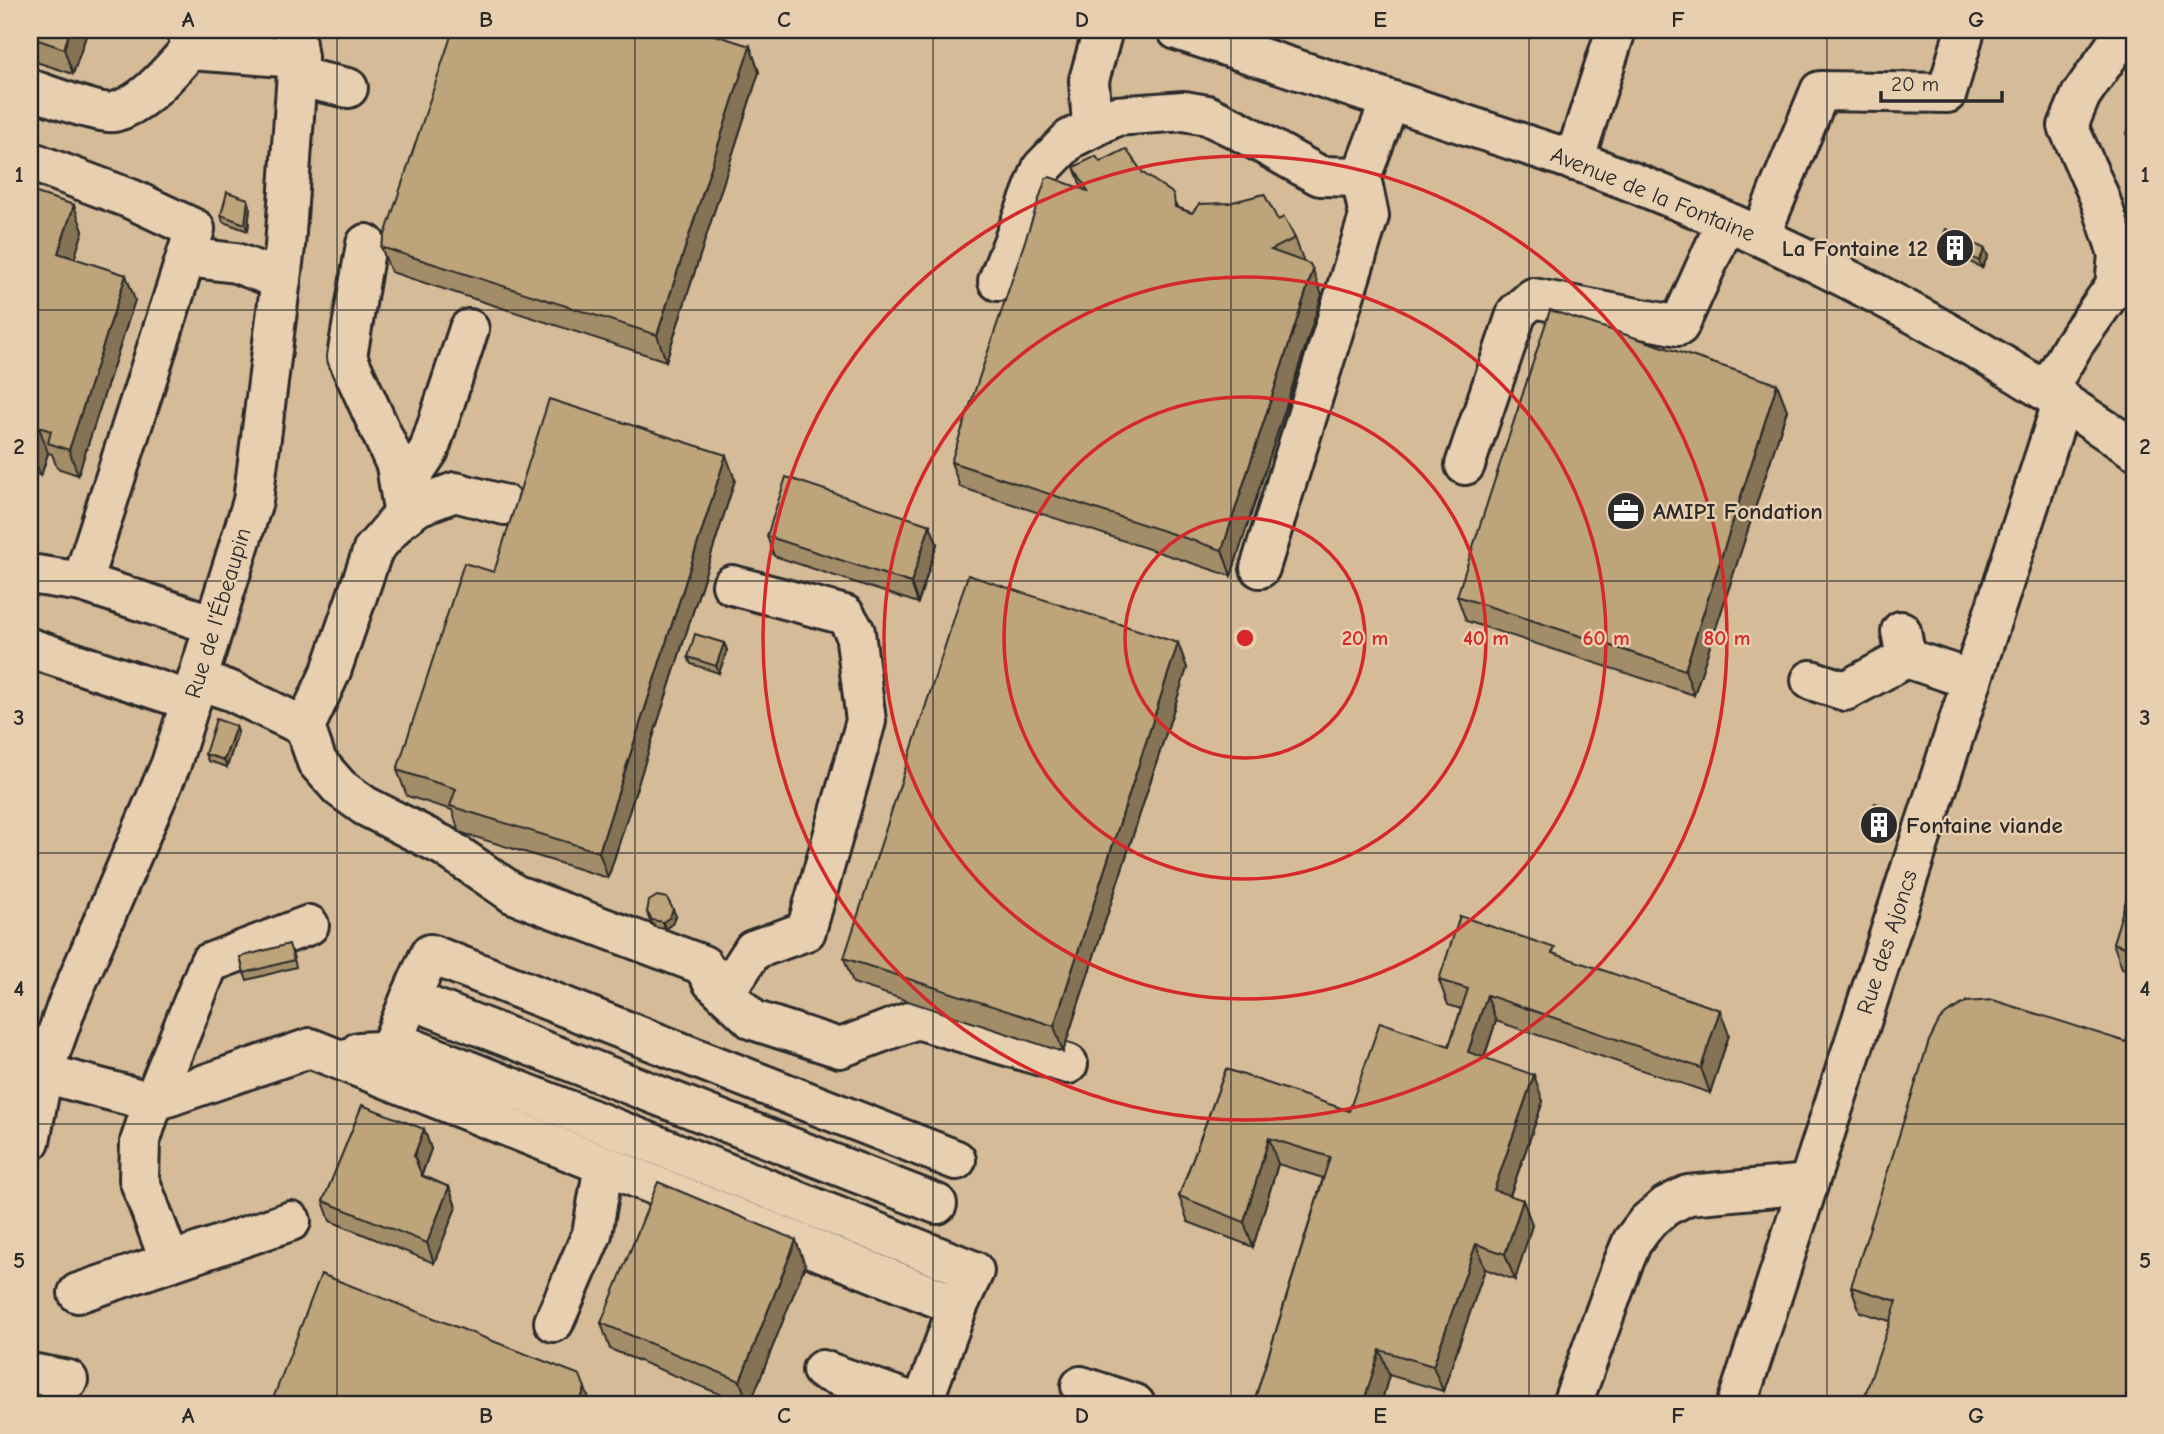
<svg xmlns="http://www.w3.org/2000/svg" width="2164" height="1434" viewBox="0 0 2164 1434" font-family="'Comic Neue',sans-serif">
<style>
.built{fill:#d5bb98}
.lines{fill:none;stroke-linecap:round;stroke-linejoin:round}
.minor-casing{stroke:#2b2b2b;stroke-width:44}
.minor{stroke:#e8cfb0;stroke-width:38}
.wall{fill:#a38d69;stroke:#2b2b2b;stroke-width:2}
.shaded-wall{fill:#847355;stroke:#2b2b2b;stroke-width:2}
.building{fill:#bda47a;stroke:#2b2b2b;stroke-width:2}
.grid{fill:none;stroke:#2b2b2b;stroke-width:2;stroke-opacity:0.55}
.ring{fill:none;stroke:#d62828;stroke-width:3.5}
.labels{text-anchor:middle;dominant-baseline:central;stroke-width:5;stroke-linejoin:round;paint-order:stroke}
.street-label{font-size:23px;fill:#2b2b2b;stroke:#e8cfb0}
.poi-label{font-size:23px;font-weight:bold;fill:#2b2b2b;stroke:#e8cfb0;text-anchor:start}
.centre{fill:#d62828;stroke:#e8cfb0;stroke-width:3.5}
.ring-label{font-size:21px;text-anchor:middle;font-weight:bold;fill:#d62828;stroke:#e8cfb0;stroke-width:5;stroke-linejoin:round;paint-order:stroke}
.neatline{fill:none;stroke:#2b2b2b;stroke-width:2.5}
.grid-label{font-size:23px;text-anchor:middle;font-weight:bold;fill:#2b2b2b}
</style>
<rect width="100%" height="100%" fill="#e3c9a7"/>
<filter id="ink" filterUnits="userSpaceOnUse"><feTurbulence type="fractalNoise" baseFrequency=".0143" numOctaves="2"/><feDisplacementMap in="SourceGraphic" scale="14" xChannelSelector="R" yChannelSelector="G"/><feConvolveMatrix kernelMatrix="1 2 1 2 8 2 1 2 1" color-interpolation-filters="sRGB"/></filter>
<g filter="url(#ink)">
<rect class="built" x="30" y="30" width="2104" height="1374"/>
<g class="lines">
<defs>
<g id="minor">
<path d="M1177,30L1585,164C1780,236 1963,332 2134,449"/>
<path d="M190,50L298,58"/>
<path d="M297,77L348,88"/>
<path d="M30,89C45,94 100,115 114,112C145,104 169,72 190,50L188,30"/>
<path d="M1092,128L1089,80L1103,30"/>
<path d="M30,161L131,199L195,229L82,582L30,574"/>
<path d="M1574,161L1616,30"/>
<path d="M1760,236L1820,91L1947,93L1965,30"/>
<path d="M366,244L347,357L396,465L404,516"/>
<path d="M186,257L236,263L281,280"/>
<path d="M998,281L1042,168L1070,139L1116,116L1184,111L1207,115L1238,130L1320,176L1361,177"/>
<path d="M2047,391L2074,344L2115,286L2118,254L2099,196L2068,126L2081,95L2126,30"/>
<path d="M1465,465L1517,312L1533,298L1679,326L1726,222"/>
<path d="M401,492L429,450L469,329"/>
<path d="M1260,568L1369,216L1361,177L1390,101"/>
<path d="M82,582L214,625"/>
<path d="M1901,631L1906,658L1972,680"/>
<path d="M30,648L191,701"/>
<path d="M197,680L231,691L305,727L317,762L340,788L365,806L444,846L514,894L703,965L712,981L737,975L753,950L806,931L866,721L855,632L845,615L732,585"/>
<path d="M1811,680L1845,691L1906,658"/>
<path d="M305,727L331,671L373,550L398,521L418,506L455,492L505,505"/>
<path d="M712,981L753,1020L840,1048L917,1019L1068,1064"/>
<path d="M410,999L430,954L956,1160"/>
<path d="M390,1048L410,999L937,1204"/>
<path d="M353,1065L359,1052L377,1051L404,1045L974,1271L958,1306"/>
<path d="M43,1073L153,1102L310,1048L958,1306L922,1404"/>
<path d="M30,1141L43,1073L68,1003L171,764L253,501L285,247L298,58L294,30"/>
<path d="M170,1262L139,1179L140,1142L153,1102L209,963L309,925"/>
<path d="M78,1293L291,1221"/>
<path d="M554,1322L592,1234L604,1165"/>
<path d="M822,1370L918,1404"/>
<path d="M30,1373L68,1380"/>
<path d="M1081,1386L1135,1404"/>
<path d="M1572,1404L1622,1266L1632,1242L1647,1222L1666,1206L1688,1195L1808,1184"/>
<path d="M1737,1404L2063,400"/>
</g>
</defs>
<use href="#minor" class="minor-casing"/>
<use href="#minor" class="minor"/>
</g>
<g class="wall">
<path d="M30,30H88L73,74L30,60Z"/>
<path d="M750,46L759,72L666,361L391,272L381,247Z"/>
<path d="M2134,121V144L2129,140L2126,133Z"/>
<path d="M1100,162L1143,173L1179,208L1192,213L1278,220L1295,238L1304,262L1322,295L1231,576L960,487L951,462L1082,189L1074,167Z"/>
<path d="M30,191L83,231L74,258L135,300L78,475L57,468L52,454L48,453L41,476L30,472Z"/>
<path d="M250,206L248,231L223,222L221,215Z"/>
<path d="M1939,243L1988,256L1982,268L1962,258L1961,260L1941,250Z"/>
<path d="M1777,384L1787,410L1694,695L1466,621L1457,596Z"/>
<path d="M735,480L608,878L459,832L452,810L407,796L397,770L494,572Z"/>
<path d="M930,525L937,544L918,603L774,556L767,536Z"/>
<path d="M724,643L727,650L719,673L691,664L688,657Z"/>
<path d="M1178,643L1187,668L1063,1052L853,983L844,958Z"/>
<path d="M236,726L238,732L227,767L208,761L205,754Z"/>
<path d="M1890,814L1882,839L1869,835L1867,828Z"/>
<path d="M2134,879V973L2122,968L2113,943Z"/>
<path d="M647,912L676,916L672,924L665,929L655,927L649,919Z"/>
<path d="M292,951L296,967L247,980L244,973Z"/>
<path d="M1557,955L1729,1035L1710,1093L1496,1021L1484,1058L1543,1101L1510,1196L1523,1200L1532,1225L1515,1280L1485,1269L1443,1391L1389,1375L1381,1404H1255L1254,1402L1323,1178L1278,1164L1253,1247L1188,1222L1179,1196L1226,1069L1349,1111L1449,1046L1461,1009L1448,1005L1439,980Z"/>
<path d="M1966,1002L2134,1404L1890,1321L1860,1312L1851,1287Z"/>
<path d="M424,1129L431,1149L422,1175L449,1187L456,1207L434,1263L330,1221L323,1201Z"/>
<path d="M805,1265L750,1404H744L610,1349L601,1323Z"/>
</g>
<g class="shaded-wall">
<path d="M70,30H88L73,74L64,49Z"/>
<path d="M750,46L759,72L666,361L657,335Z"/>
<path d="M248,199L250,206L248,231L245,224Z"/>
<path d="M74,205L83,231L68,279L58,253Z"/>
<path d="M1985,249L1988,256L1982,268L1979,261Z"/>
<path d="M1313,270L1322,295L1231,576L1222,550Z"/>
<path d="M126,275L135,300L78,475L69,450Z"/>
<path d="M1777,384L1787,410L1694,695L1685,670Z"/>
<path d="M39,427L48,453L41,476L31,451Z"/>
<path d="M726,455L735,480L608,878L599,852Z"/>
<path d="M930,525L937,544L918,603L911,583Z"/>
<path d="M724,643L727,650L719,673L716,666Z"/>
<path d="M1178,643L1187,668L1063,1052L1054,1026Z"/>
<path d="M236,726L238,732L227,767L224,760Z"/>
<path d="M1887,807L1890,814L1882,839L1879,832Z"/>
<path d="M673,909L676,916L672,924L665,929L663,922Z"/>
<path d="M1487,995L1496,1021L1477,1078L1468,1052Z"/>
<path d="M1720,1010L1729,1035L1710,1093L1701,1068Z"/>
<path d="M1534,1075L1543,1101L1503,1215L1494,1190Z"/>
<path d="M424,1129L431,1149L421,1176L414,1156Z"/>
<path d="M1269,1138L1278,1164L1253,1247L1244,1222Z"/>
<path d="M449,1187L456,1207L434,1263L427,1243Z"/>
<path d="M1523,1200L1532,1225L1515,1280L1505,1254Z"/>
<path d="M796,1240L805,1265L750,1404H748L740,1381Z"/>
<path d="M1476,1244L1485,1269L1443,1391L1433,1366Z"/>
<path d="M1380,1350L1389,1375L1381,1404H1363Z"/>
<path d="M585,1388L591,1404H579Z"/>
</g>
<g class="building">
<path d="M30,30H70L64,49L30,37Z"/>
<path d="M453,30H699L750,46L657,335L381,247Z"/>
<path d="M2134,121V138L2126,133Z"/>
<path d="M1126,149L1143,173L1171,192L1174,196L1175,207L1192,213L1199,204L1229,203L1264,194L1278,220L1284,217L1295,238L1271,250L1310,264L1313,270L1222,550L951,462L1046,178L1050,177L1088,191L1074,167L1096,156L1100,162Z"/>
<path d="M30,191L74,205L58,253L126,275L69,450L48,443L51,431L39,427L31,451L30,450Z"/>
<path d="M227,192L248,199L245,224L221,215Z"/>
<path d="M1946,229L1985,249L1979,261L1960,251L1959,254L1939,243Z"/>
<path d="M1550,310L1777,384L1685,670L1457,596Z"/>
<path d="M549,399L726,455L599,852L450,806L456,789L397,770L464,563L494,572Z"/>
<path d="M786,477L930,525L911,583L767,536Z"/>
<path d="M968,575L1178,643L1054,1026L844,958Z"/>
<path d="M695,634L724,643L716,666L688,657Z"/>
<path d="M216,719L236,726L224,760L205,754Z"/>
<path d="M1875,803L1887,807L1879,832L1867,828Z"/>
<path d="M2134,879V950L2113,943L2130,887Z"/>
<path d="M657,896L667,898L673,909L670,917L663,922L652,920L647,912L649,901Z"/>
<path d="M1460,916L1555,948L1552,953L1720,1010L1701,1068L1487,995L1468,1052L1534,1075L1494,1190L1523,1200L1505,1254L1476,1244L1433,1366L1380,1350L1363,1404H1263L1254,1402L1330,1157L1269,1138L1244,1222L1179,1196L1226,1069L1349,1111L1380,1022L1449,1046L1468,989L1439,980Z"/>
<path d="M289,944L294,960L244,973L240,957Z"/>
<path d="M1993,1000L2126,1042L2134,1015V1404H1862L1897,1301L1851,1287L1929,1041L1939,1021L1946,1014L1966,1002Z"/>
<path d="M362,1105L424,1129L414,1156L422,1176L449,1187L427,1243L323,1201Z"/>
<path d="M658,1182L796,1240L740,1381L601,1323Z"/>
<path d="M321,1274L580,1375L585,1388L579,1404H271Z"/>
</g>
</g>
<path class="grid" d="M337,30V1404M635,30V1404M933,30V1404M1231,30V1404M1529,30V1404M1827,30V1404M30,310H2134M30,581H2134M30,853H2134M30,1124H2134"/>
<g class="ring">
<circle cx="1245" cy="638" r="120"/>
<circle cx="1245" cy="638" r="241"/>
<circle cx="1245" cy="638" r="361"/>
<circle cx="1245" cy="638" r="482"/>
</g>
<defs>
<symbol id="building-disc" viewBox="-11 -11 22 22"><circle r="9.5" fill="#2b2b2b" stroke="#e8cfb0"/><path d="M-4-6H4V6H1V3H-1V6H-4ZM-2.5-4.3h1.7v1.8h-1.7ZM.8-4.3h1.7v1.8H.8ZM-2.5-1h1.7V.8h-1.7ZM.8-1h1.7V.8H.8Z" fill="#fff"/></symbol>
<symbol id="office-disc" viewBox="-11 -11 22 22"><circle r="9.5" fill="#2b2b2b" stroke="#e8cfb0"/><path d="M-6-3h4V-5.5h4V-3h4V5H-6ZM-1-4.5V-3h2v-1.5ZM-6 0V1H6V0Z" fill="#fff"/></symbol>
</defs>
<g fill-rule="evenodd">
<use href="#building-disc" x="1933" y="226" width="44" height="44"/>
<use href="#office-disc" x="1604" y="489" width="44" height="44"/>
<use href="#building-disc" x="1857" y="803" width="44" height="44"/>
</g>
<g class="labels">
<g class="street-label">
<text transform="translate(1653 194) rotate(22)">Avenue de la Fontaine</text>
<text transform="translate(218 613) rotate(-73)">Rue de l'Ébeaupin</text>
<text transform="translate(1887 942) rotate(-72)">Rue des Ajoncs</text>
</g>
<g class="poi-label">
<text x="1928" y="248" text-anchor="end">La Fontaine 12</text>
<text x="1653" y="511">AMIPI Fondation</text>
<text x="1906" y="825">Fontaine viande</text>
</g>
</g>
<circle cx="1245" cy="638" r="10" class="centre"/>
<g class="ring-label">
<text x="1365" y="645">20 m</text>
<text x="1486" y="645">40 m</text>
<text x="1606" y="645">60 m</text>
<text x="1727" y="645">80 m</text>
</g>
<rect width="2164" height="1434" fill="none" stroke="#e8cfb0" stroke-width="77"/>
<path d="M1881 91v10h121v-10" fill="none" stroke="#2b2b2b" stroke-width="3.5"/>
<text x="1891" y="91" font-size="21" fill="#2b2b2b" stroke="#e8cfb0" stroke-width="5" paint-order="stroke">20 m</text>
<rect x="38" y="38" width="2088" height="1358" class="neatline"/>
<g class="grid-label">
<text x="188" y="27">A</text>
<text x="486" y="27">B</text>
<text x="784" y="27">C</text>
<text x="1082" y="27">D</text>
<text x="1380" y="27">E</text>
<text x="1678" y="27">F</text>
<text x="1976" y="27">G</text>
<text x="19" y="182">1</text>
<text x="2145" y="182">1</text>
<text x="19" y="454">2</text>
<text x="2145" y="454">2</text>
<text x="19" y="725">3</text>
<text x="2145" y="725">3</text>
<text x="19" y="996">4</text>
<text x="2145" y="996">4</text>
<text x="19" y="1268">5</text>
<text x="2145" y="1268">5</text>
<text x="188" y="1423">A</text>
<text x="486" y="1423">B</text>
<text x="784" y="1423">C</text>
<text x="1082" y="1423">D</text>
<text x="1380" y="1423">E</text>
<text x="1678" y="1423">F</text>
<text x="1976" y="1423">G</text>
</g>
</svg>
